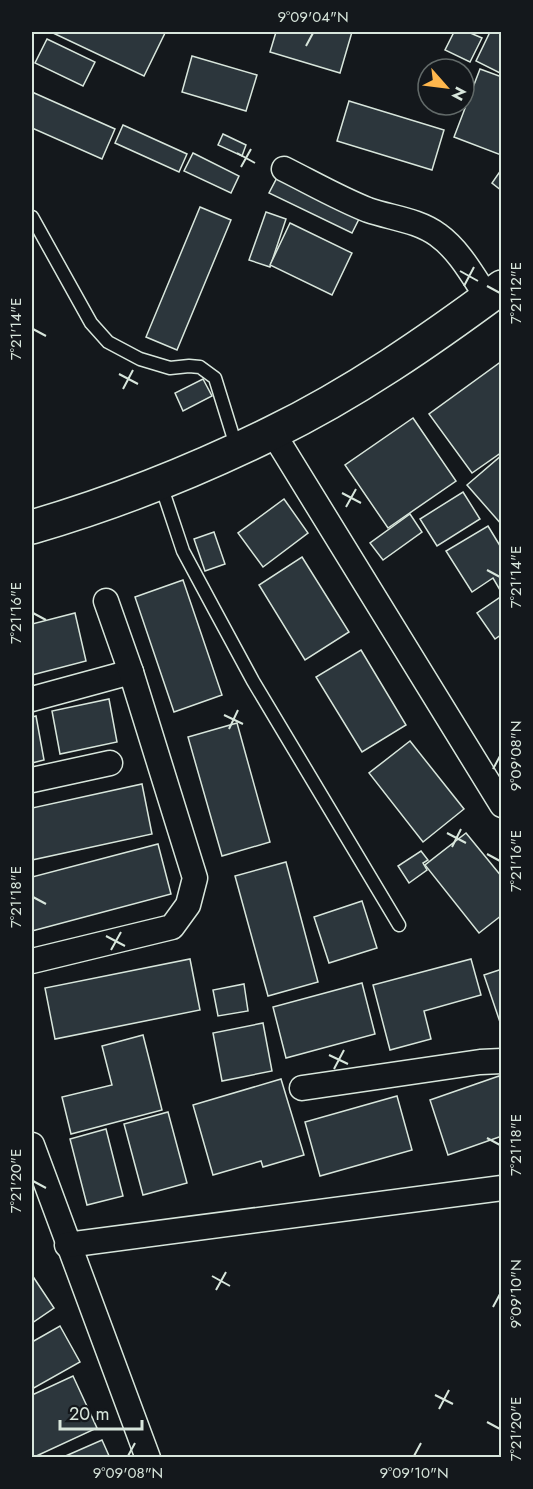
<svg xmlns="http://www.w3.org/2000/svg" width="533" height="1489" viewBox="0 0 533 1489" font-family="Jost,sans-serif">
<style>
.building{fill:#2c363c;stroke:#d8e6dc;stroke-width:1.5}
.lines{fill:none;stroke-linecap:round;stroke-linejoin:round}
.lane-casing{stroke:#d8e6dc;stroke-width:15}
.street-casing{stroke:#d8e6dc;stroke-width:27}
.secondary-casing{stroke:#d8e6dc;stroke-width:36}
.lane{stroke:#14181c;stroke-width:12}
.street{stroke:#14181c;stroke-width:24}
.secondary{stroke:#14181c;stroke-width:33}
.ticks{fill:none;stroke:#d8e6dc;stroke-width:2}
.neatline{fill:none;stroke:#d8e6dc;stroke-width:2}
.ticks-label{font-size:15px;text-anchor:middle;fill:#d8e6dc}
</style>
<rect width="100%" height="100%" fill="#14181c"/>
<g class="building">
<path d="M54,32H160L165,33L144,76L53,33Z"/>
<path d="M276,32H352L340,73L270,52Z"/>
<path d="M454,32H468L482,38L470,62L445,50Z"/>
<path d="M490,32H502V74L476,61Z"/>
<path d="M47,39L95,62L83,86L35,63Z"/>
<path d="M192,56L257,75L246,111L182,92Z"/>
<path d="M480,69L502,77L501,155L454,137Z"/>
<path d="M32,92L115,129L102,159L32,128Z"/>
<path d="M349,101L444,130L432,170L337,141Z"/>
<path d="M123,125L187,154L179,172L115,143Z"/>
<path d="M223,134L246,145L242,156L218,145Z"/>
<path d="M193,153L239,176L231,193L184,171Z"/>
<path d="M501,170H502V191L492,183Z"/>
<path d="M280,172L362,213L352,233L269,193Z"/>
<path d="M200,207L231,220L177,350L146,337Z"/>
<path d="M266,212L286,219L270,267L249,260Z"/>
<path d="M290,223L352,253L332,295L270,265Z"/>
<path d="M502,361V452L472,473L429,414Z"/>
<path d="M203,379L212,396L183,411L175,393Z"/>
<path d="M413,418L456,481L388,528L345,465Z"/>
<path d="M502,455V525L467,485Z"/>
<path d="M463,492L480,519L437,546L420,519Z"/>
<path d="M284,499L308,533L263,567L238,533Z"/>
<path d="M410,514L422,532L383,560L370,543Z"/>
<path d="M488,526L502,549V589L500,590L493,578L472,592L446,551Z"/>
<path d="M214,532L225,564L205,571L194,539Z"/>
<path d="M302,557L349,632L305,660L259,585Z"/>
<path d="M183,580L222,695L174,712L135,597Z"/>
<path d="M502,596V634L495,639L477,613Z"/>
<path d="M75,613L86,661L32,675V624Z"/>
<path d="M361,650L406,725L362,752L316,677Z"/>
<path d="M109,699L117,742L60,754L52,711Z"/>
<path d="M36,716L44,760L32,763V717Z"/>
<path d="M237,723L270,842L222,856L188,737Z"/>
<path d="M410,741L464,809L423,842L369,773Z"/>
<path d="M142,784L152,834L32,860V808Z"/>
<path d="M466,833L502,877V915L479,933L425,865Z"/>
<path d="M158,844L171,894L32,931V877Z"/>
<path d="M421,851L428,860L423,863L427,870L409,883L398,866Z"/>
<path d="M286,862L318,982L268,996L235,876Z"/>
<path d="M362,901L377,948L329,963L314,917Z"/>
<path d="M190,959L200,1010L55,1039L45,988Z"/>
<path d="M471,959L481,995L424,1011L431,1039L390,1050L373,985Z"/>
<path d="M502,969V1028L484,975Z"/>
<path d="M362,983L375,1034L286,1058L273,1007Z"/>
<path d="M244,984L248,1011L218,1016L213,990Z"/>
<path d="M263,1023L272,1071L222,1081L213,1033Z"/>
<path d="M143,1035L162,1110L71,1134L62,1097L112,1085L102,1046Z"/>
<path d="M499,1076L502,1083V1136L448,1155L430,1100Z"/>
<path d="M281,1079L304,1155L263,1167L261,1161L213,1175L193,1105Z"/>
<path d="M397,1096L412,1150L320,1176L305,1122Z"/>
<path d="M168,1112L187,1183L143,1195L124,1124Z"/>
<path d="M106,1129L123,1196L87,1205L70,1139Z"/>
<path d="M32,1275L54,1308L32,1323Z"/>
<path d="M60,1326L80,1362L32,1389V1342Z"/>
<path d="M73,1376L97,1428L32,1458V1395Z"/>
<path d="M102,1440L110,1458H61Z"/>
</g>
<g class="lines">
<defs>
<g id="lane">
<path d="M32,217L91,323L108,342L140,359L170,368L189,366L200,367L215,378L237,449"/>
<path d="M161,485L183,551L213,607L253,681L399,925"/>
</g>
<g id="street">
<path d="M284,169C312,183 340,199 368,210C391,218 418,220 438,235C459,250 473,276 487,297"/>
<path d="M273,433L502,805"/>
<path d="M32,699L131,672"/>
<path d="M32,780L110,763"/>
<path d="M32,961L172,927L188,905L195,878L131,672L106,601"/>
<path d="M302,1088L480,1062L502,1061"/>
<path d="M32,1145L148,1458"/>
<path d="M67,1245L502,1188"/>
</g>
<path id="secondary" d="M32,527C114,503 195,471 272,433C354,393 429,341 502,287"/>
</defs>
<use href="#lane" class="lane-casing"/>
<use href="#street" class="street-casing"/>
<use href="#secondary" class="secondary-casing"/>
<use href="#lane" class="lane"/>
<use href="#street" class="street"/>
<use href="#secondary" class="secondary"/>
</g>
<path class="ticks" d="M306,46L313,33M237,153L255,163M241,167L251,149M460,271L478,281M464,286L474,267M487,286L500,293M33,329L46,336M119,374L138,384M123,389L133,370M342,493L361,503M346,507L356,489M487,570L500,577M33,613L46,620M224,715L243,724M229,729L238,710M493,769L500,756M447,833L466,843M452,847L461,829M487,854L500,861M33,897L46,904M106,936L125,946M111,950L121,932M329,1055L348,1064M334,1069L344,1050M487,1138L500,1145M33,1181L46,1188M212,1276L230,1286M216,1290L226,1272M493,1307L500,1294M435,1395L453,1404M439,1409L449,1390M487,1422L500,1429M128,1456L135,1443M414,1456L421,1443"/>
<rect width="533" height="1489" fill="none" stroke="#14181c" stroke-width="66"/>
<g transform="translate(446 87) rotate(118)"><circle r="28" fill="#14181c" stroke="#626a69" stroke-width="1.5"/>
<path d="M0-4.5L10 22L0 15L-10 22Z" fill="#ffb74d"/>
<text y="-9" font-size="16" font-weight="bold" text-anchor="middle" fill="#d8e6dc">N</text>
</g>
<path d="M60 1420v9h82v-9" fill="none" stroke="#d8e6dc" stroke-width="3"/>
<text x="69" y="1420" font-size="18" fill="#d8e6dc" stroke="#14181c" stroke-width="4.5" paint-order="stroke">20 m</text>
<rect x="33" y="33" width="467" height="1423" class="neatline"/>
<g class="ticks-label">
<text x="313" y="22">9°09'04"N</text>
<text transform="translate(516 293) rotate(-90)" y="5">7°21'12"E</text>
<text transform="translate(16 329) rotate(-90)" y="5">7°21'14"E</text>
<text transform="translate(516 577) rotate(-90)" y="5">7°21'14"E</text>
<text transform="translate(16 613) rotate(-90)" y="5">7°21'16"E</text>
<text transform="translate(516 756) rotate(-90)" y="5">9°09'08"N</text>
<text transform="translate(516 861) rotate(-90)" y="5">7°21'16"E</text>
<text transform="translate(16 897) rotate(-90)" y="5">7°21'18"E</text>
<text transform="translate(516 1145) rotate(-90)" y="5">7°21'18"E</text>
<text transform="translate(16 1181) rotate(-90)" y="5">7°21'20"E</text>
<text transform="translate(516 1294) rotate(-90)" y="5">9°09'10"N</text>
<text transform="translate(516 1429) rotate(-90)" y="5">7°21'20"E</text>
<text x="128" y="1478">9°09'08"N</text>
<text x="414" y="1478">9°09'10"N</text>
</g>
</svg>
